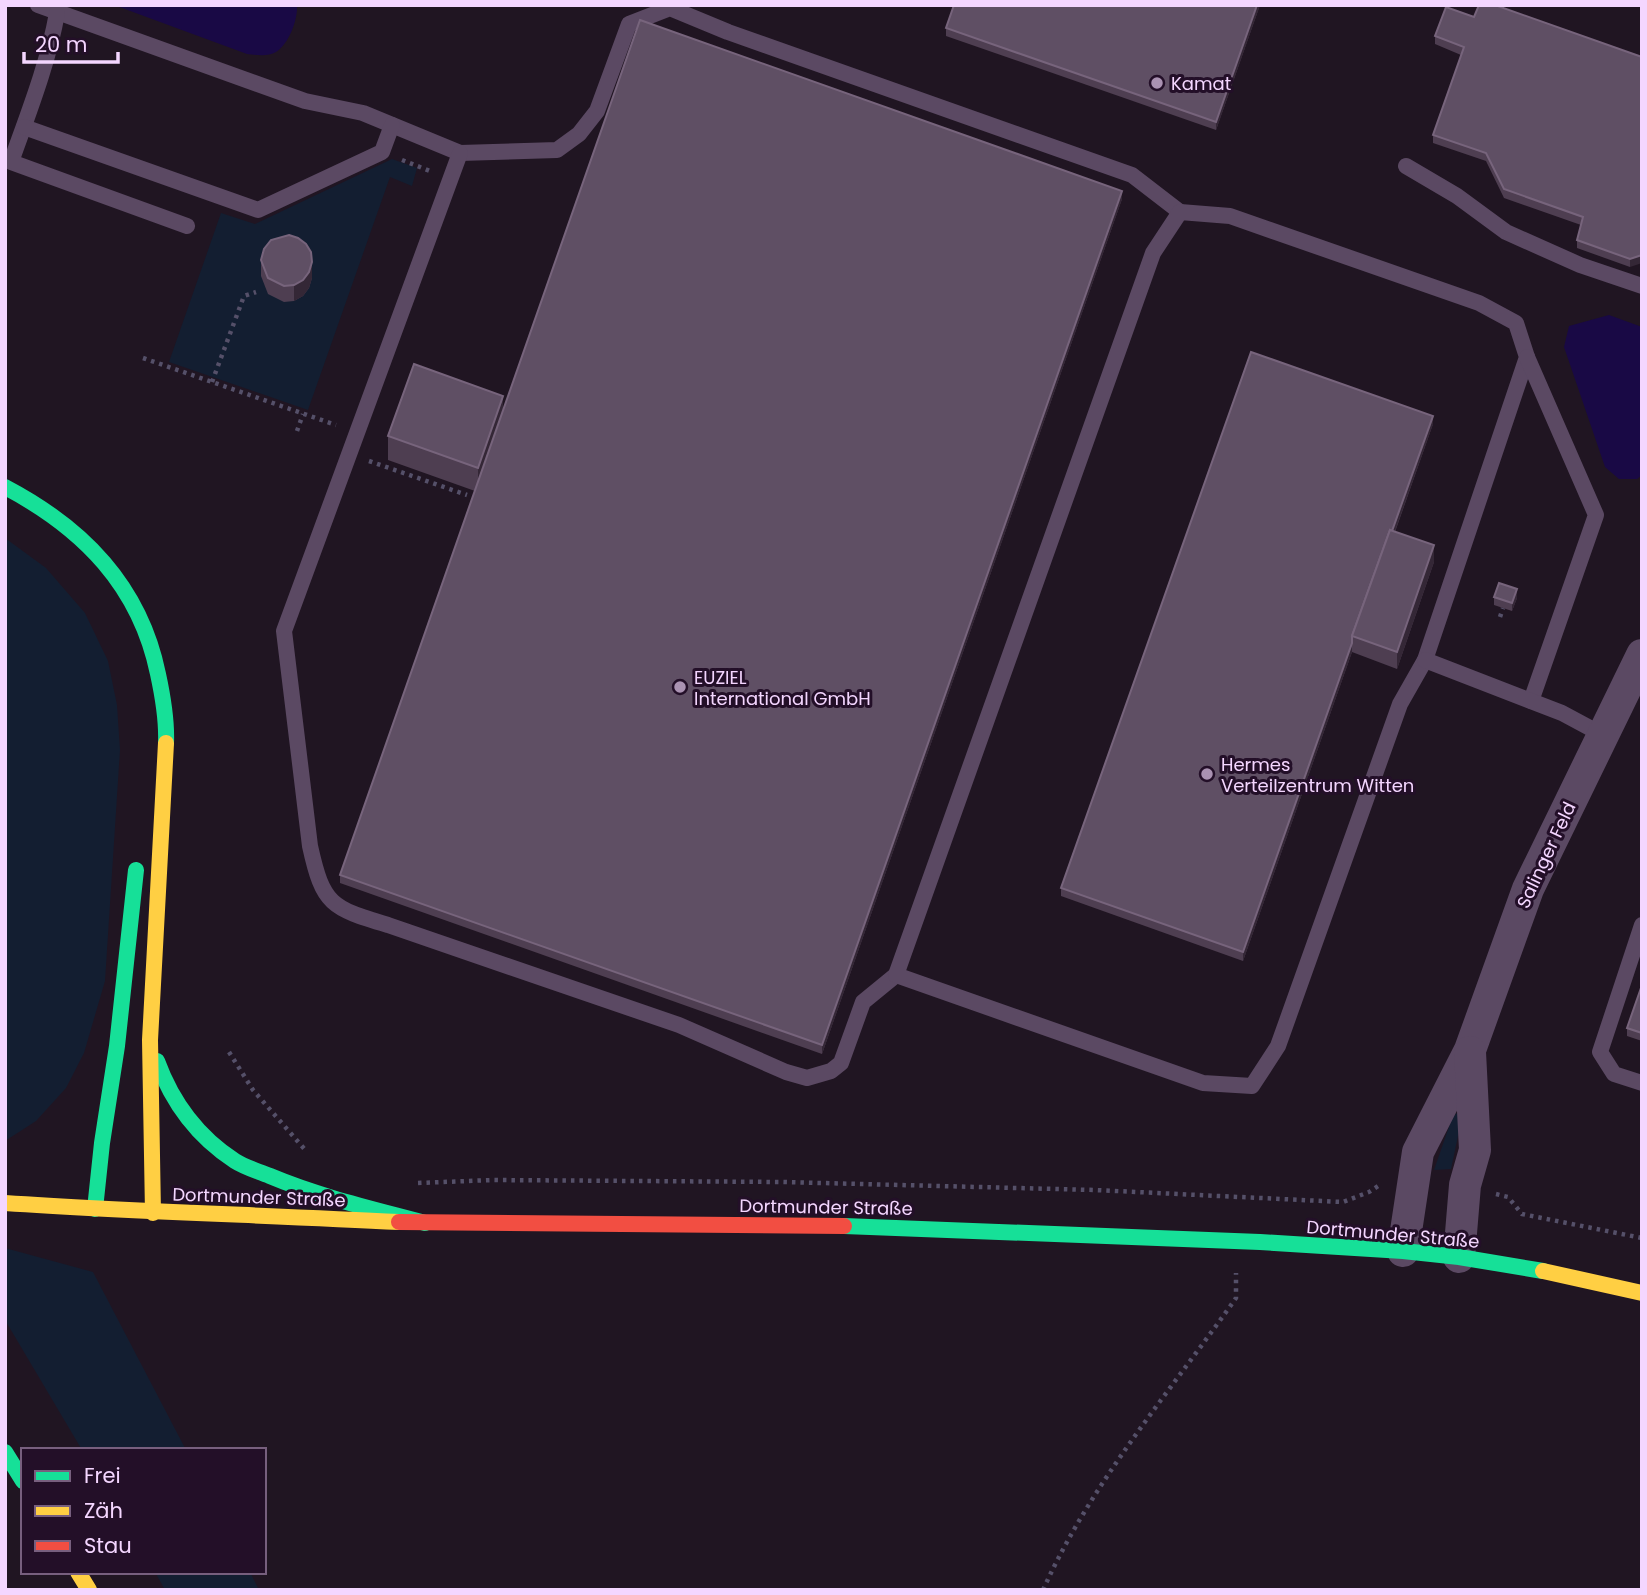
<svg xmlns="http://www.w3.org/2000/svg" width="1647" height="1595" viewBox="0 0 1647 1595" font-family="Poppins,sans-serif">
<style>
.green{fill:#131e31}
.water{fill:#190945}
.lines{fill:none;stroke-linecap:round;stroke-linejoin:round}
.path{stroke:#555069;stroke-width:4.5;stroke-dasharray:3.5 5;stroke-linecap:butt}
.lane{stroke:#5b4963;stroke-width:16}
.street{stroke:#5b4963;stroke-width:32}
.fast{stroke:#16e098;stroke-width:16}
.slow{stroke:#ffcf43;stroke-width:16}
.jam{stroke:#f24e42;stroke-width:16}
.wall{fill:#4e3e51}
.shaded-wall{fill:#342736}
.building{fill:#5f4f64;stroke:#77647c;stroke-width:2}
.poi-dot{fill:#aa92b2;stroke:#230f28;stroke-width:2.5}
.labels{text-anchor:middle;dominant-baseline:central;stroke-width:6;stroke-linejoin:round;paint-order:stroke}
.poi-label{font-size:18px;fill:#f4d6ff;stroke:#230f28;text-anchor:start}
.street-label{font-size:18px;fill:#f4d6ff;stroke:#230f28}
</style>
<rect width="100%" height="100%" fill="#201522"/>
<g class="green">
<path d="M392,159L417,168L412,186L390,177L308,410L169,362L221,213L255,224Z"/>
<path d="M5,538L46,568L85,613L108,661L117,705L120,750L105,981L84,1053L66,1088L36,1121L5,1141Z"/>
<path d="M1457,1113L1461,1122L1451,1169L1434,1170L1452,1118Z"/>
<path d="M5,1248L93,1272L186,1450H82L5,1320Z"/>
<path d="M155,1572H250L259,1590H165Z"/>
</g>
<g class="water">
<path d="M114,5H297C298,19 289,44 276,52C268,57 256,55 247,54Z"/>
<path d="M1609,315L1642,327V475L1637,479H1619L1605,467L1564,347L1569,326Z"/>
</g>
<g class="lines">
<g class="path">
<path d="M402,160L430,171"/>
<path d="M143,358L336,425"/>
<path d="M212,382L244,296L256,292"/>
<path d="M297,431L303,414"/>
<path d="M369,461L467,495"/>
<path d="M1500,617L1503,608"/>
<path d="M229,1052L253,1090L307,1152"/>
<path d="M418,1183L493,1180L783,1182L1095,1190L1343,1202L1369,1192L1381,1184"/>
<path d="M1496,1194L1508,1197L1522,1214L1642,1238"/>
<path d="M1043,1590C1091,1483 1169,1393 1236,1298V1273"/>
</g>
<g class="lane">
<path d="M38,5L305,101L363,113L460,153L557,150L579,134L597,111L629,24L670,8L728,32L1132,175L1180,212"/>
<path d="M57,13C48,64 28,114 11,162L187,226"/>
<path d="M24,127L258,210L382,152L392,125"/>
<path d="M460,153L284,631L310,846C323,905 331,908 388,925L679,1025L786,1072L807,1078L831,1071L841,1063L863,1002L896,975"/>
<path d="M1406,166L1457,196L1506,232L1580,265L1642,286"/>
<path d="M1180,212L1230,216L1479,303L1516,323L1527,357L1425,660L1400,704L1278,1046L1252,1086L1203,1083L896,975L1153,253Z"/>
<path d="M1527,357L1596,515L1531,701"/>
<path d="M1425,660L1562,713L1603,735"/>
<path d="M1642,925L1600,1052L1614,1074L1642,1083"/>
</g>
<g class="street">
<path d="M1403,1251L1418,1152L1470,1050L1528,889L1642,655"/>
<path d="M1459,1257L1465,1185L1475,1150L1470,1052"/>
</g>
<g class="fast">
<path d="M5,487C83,528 140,586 158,674C163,697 167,719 166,743"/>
<path d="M157,1061C172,1102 198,1137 235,1161C246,1168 258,1171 270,1176C320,1197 373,1209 425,1223"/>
<path d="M95,1209L102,1143L117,1046L136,870"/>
<path d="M844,1226L1260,1242L1403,1251L1459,1257L1543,1271"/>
<path d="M5,1452L23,1481"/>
</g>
<g class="slow">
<path d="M5,1203C136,1212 268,1215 399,1222"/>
<path d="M153,1213L150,1040L166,743"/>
<path d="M1543,1271L1642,1293"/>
<path d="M78,1572L89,1590"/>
</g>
<path class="jam" d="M399,1222L844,1226"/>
</g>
<g class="wall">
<path d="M954,5H1260L1216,130L946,36V28Z"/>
<path d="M1474,17L1642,57L1630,267L1577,248V240L1581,225L1504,198L1486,161L1433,143V135L1461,55L1435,44V36Z"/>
<path d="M1122,199L822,1054L340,883V875L475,491L388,460V436L503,411Z"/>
<path d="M261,260L312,278L309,288L303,296L294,301L284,302L268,294L261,276Z"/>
<path d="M1433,424L1395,532L1434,562L1397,669L1352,652L1243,961L1061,896V888Z"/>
<path d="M1494,597L1517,598L1512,611L1494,605Z"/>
<path d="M1642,985V1041L1627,1036V1028Z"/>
</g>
<g class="shaded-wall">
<path d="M1257,5H1260L1216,130V122Z"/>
<path d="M1122,191V199L822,1054V1045Z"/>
<path d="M1642,255V263L1630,267V259Z"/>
<path d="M312,262V278L309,288L303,296L294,301V285Z"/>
<path d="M503,396V420L478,492V468Z"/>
<path d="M1433,416V424L1357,638L1355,637Z"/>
<path d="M1434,545V562L1397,669V652Z"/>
<path d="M1517,589V598L1512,611V603Z"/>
<path d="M1352,643V652L1243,961V952Z"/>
</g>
<g class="building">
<path d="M954,5H1257L1216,122L946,28Z"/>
<path d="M1479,5H1495L1642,57V255L1630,259L1577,240L1583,217L1504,189L1486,153L1433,135L1464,47L1435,36L1446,7L1474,17Z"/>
<path d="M640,20L1122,191L822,1045L340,875Z"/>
<path d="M289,235L298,238L306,244L311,252L312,262L309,272L303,280L294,285L284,286L268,278L261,260L264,249L271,240Z"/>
<path d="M1251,352L1433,416L1392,531L1390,530L1352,636V643L1243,952L1061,888Z"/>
<path d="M414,364L503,396L478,468L388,436Z"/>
<path d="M1390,530L1434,545L1397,652L1352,636Z"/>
<path d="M1499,583L1517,589L1512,603L1494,597Z"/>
<path d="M1642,985V1033L1627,1028Z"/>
</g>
<g class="poi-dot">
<circle cx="1157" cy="83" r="7"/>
<circle cx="680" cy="687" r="7"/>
<circle cx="1207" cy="774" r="7"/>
</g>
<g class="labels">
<g class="poi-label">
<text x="1171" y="83">Kamat</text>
<text x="694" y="677">EUZIEL<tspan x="694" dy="21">International GmbH</tspan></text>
<text x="1221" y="764">Hermes<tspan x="1221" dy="21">Verteilzentrum Witten</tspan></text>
</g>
<g class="street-label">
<text transform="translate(1546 855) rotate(-65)">Salinger Feld</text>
<text transform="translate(259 1197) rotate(2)">Dortmunder Straße</text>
<text transform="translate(826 1207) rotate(1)">Dortmunder Straße</text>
<text transform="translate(1393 1234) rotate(5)">Dortmunder Straße</text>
</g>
</g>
<rect width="1647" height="1595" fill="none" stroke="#f4d6ff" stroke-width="14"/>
<rect x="21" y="1448" width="245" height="126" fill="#230f28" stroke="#775f7e" stroke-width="2"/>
<rect x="35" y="1471" width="35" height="10" fill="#16e098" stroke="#775f7e" stroke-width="2"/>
<text x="84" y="1483" font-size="21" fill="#f4d6ff">Frei</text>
<rect x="35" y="1506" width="35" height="10" fill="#ffcf43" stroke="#775f7e" stroke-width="2"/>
<text x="84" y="1518" font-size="21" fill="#f4d6ff">Zäh</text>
<rect x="35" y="1541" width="35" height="10" fill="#f24e42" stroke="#775f7e" stroke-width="2"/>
<text x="84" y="1553" font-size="21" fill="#f4d6ff">Stau</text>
<path d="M24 52v10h94v-10" fill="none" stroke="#f4d6ff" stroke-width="3.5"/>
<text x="35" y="52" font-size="21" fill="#f4d6ff" stroke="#230f28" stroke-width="5" paint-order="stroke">20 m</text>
</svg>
